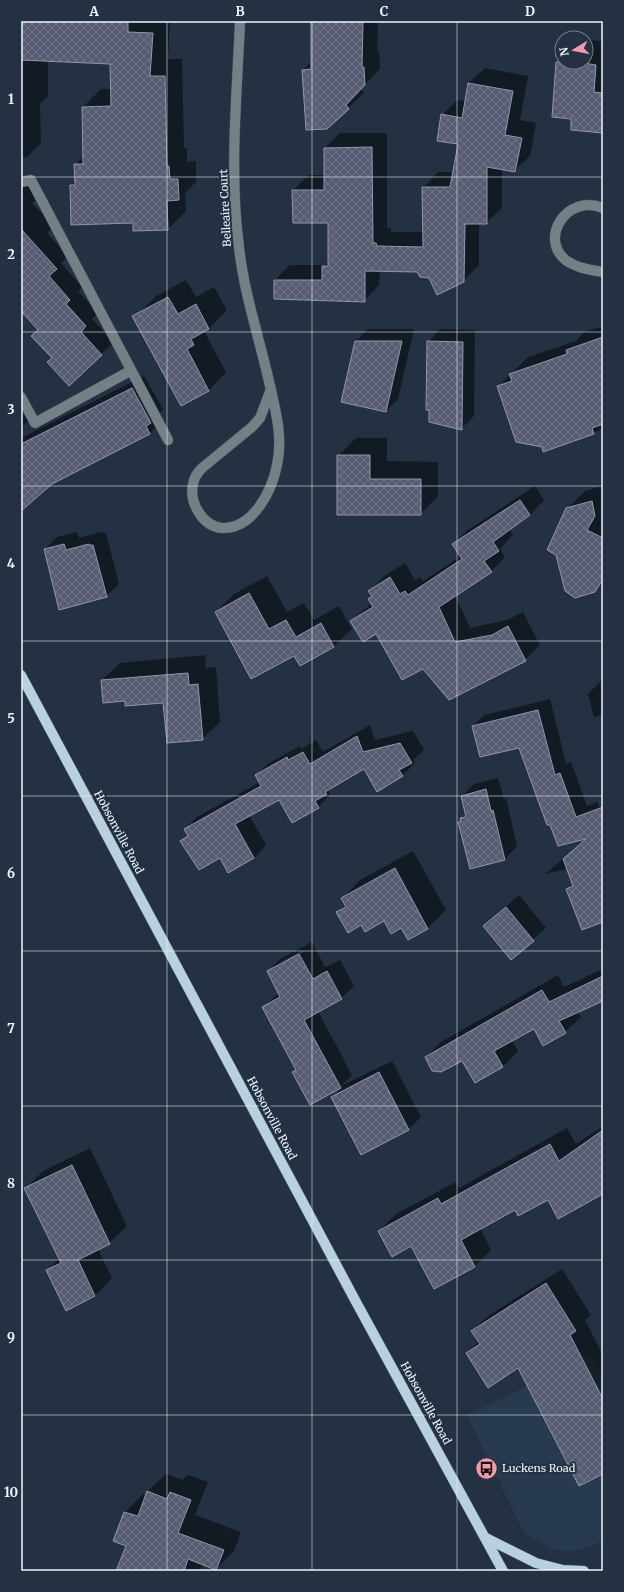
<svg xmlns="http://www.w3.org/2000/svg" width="624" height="1592" viewBox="0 0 624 1592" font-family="Merriweather,serif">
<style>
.built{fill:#283a50}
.shadow{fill:#0007;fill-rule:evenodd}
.building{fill:url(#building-cross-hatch);stroke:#9296ae}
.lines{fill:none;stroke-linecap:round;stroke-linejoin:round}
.minor-casing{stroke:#3f4c5c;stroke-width:11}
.major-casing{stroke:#3f4c5c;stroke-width:11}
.minor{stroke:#758086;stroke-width:10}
.major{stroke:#b9d1de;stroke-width:10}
.grid{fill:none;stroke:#eef5fe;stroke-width:1;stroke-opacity:0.55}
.labels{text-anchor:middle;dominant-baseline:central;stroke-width:4;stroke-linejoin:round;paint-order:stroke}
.street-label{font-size:11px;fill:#eef5fe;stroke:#233142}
.poi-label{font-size:11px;fill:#eef5fe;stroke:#233142;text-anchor:start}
.neatline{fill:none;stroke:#eef5fe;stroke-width:1.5}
.grid-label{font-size:13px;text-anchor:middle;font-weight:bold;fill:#eef5fe}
</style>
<defs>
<pattern id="building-cross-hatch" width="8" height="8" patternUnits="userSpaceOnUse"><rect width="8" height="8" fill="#585c72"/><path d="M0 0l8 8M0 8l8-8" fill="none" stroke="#707487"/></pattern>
</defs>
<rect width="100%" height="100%" fill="#233142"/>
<path class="built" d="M591,1355L603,1376V1540L599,1543L576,1551L555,1550L525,1534L467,1415Z"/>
<g class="shadow">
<path d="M21,21H85L48,60V96L40,104L41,143L27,157H21Z"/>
<path d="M93,21H170L168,59H182L184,148H187V162L196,161V182L185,193L186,211L168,229L134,230V222L71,185L76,181L75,165L84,156L83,107L101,89H112L111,63Z"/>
<path d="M312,21H378L377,52H379L380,69L361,89L364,93L348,108L303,70L312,61Z"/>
<path d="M586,40L602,41L601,47H603V132L573,118L553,116L558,57L562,52V62H586Z"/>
<path d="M485,68L528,76L520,120L536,123L530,156L514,171L502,168V208L486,223H479V265L463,281L430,278L418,271L380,270L379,285L364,301L275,298V280L290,265H325L329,261V222H294L293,190L309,175H325V148L340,133H387V228H391V232H423V188L438,172H453L459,144L442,115L457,100L466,101L469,83Z"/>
<path d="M21,180L38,198L32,203L54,226L47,233L68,256L61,263L82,287L78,291L98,313L92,319L114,342L69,385L53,358L39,329L21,310Z"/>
<path d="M186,280L196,297L214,287L227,310L205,333L226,372L209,390L181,405L137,315L155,297Z"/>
<path d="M603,326V429L544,450L498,387L528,357L576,341L584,332Z"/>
<path d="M368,329H414L398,399L386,411L356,341Z"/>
<path d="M440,329L475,330L474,416L462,428L428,342Z"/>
<path d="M144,376L163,409L159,414L162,421L150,433L51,483L21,510V438Z"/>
<path d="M21,409L30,419L21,428Z"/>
<path d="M356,438H387V461L438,462V496L420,514H338V456Z"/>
<path d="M535,486L544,500L530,515L509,529L513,535L500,549L505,557L491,571L455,595L470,628L507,620L523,612L540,645L525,660L424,667L376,632L351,621L372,603V596L370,591L384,576L405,563L415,580L420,577L423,581L461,556L453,544L468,530Z"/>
<path d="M603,486V583L595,591L567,509L585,491Z"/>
<path d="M77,532L79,538L101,532L106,533L119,584L106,596L45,549L57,537Z"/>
<path d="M267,576L287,612L304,603L314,620L339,606L352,629L334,646L300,665L294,654L216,612L234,594Z"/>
<path d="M205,655L206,668L216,667L220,722L202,739L164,702L126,700L102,680L120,663Z"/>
<path d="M603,679V715L594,717L588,694Z"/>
<path d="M550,699L566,764L571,762L587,806L597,802L603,814V921L567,889L573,884L567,869L545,874L587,838L519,747L473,726L484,715Z"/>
<path d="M370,725L375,740L413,731L424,750L413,760L415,763L402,776L364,768L335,784L329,791L330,795L318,807L280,799L249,815L266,845L254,858L221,857L182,841L188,835L185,829L197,817L260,782L256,775L269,763L300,746L301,749L316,740L323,752Z"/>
<path d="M498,778L504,799L506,798L517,846L505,859L470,867L459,823L466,814L462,796L474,784Z"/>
<path d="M413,851L446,910L428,928L408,939L401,927L385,920L362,924L338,912L346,904L343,898L360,880Z"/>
<path d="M519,895L546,928L511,958L484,926Z"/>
<path d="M312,942L325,967L340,960L354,986L341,998L318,1011L352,1075L341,1086L392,1061L421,1117L409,1129L333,1097L343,1086L310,1103L294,1072L296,1069L263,1007L279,993L268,971L280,959ZM303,950L304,952L281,964V962Z"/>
<path d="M603,969V1009L600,1001L578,1012L581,1017L565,1032L534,1028L512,1040L518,1051L503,1067L475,1082L463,1059L426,1057L441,1042L558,975L564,987Z"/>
<path d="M603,1126V1188L548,1199L515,1209L480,1228L491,1250L474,1267L411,1245L379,1231L396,1214L456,1182L459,1188L567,1128L576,1144Z"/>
<path d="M90,1148L127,1226L109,1243L98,1249L112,1278L95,1296L48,1270L59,1258L26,1188L43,1171Z"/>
<path d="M562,1269L591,1315L585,1320L603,1355V1473L518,1367L467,1353L479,1341L472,1331L488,1316Z"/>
<path d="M166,1474L183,1480L188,1475L208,1482L195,1515L241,1532L234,1551L216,1569L203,1564L200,1571H117L127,1545L114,1540L125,1512L143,1494L146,1496L148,1491Z"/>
</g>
<g class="building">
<path d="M21,21H128V32L153,33L150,76H165L167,166H169L170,179H178L179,200L167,201L168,230L133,231V223L71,225L70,185H75L74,164H83L82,107L111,106L110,64L21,60Z"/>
<path d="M311,21H363L362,67H364L365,85L346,105L349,109L327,129L306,130L302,70L311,69Z"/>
<path d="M556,62H584V63L596,65L594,92L603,93V133L571,130V119L552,117Z"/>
<path d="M468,83L513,91L505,135L522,138L515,172L487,167V224H465L464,282L437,295L429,278L420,277L417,272L365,271V302L274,299V280H322V266H328V223H293L292,190H324V148L372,147L373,243H376L377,246L423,247L422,187H450L458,144L437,141L441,114L462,118Z"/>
<path d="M21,229L57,269L49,276L70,300L66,304L86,326L81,332L102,355L69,386L47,362L52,358L31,336L38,330L21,311Z"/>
<path d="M168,297L178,314L196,304L209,329L191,339L194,345L187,349L209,391L181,406L132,316Z"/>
<path d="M603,337V424L592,428L594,434L543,452L542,447L516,442L497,386L512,381L509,374L567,354L566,350Z"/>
<path d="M355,341H402L386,412L341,402Z"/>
<path d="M427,341L463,342L462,430L429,422V410H426Z"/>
<path d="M132,388L151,423L146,426L150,434L52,484L21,511V444Z"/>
<path d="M337,455H370V479H421V515H337Z"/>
<path d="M520,500L530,515L493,542L499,551L484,561L492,572L439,607L455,642L492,635L508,626L526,661L449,700L423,669L402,680L376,634L363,642L350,621L373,607L368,599L372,596L368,591L390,577L400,594L405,591L408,595L462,559L452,544Z"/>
<path d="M592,501L595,516L587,530L603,538V579L595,592L575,598L565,591L556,555L547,550L566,508Z"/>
<path d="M64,544L66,550L89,544V545H93L107,597L59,610L44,549Z"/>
<path d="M249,593L269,629L286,620L296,637L321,623L334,647L300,666L294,656L251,679L215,612Z"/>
<path d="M188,673L189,685L198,684L203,740L167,743L163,703L125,706V701L103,703L101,680Z"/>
<path d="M538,710L555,775L560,773L576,817L603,807V922L582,930L566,889L573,886L563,859L586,839L558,846L550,825H547L519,748L480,757L472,726Z"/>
<path d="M357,736L363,752L400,743L412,763L399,770L403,776L377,792L364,769L325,792L327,794L315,801L319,808L292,823L279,800L235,824L254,858L228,873L220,858L199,870L180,841L188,836L184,829L261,786L255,775L287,757L288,760L303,752L310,764Z"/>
<path d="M486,789L491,811L493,810L505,860L470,869L458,822H461L460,818L466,817L461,796Z"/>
<path d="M395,868L428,929L408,940L401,928L391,934L384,921L365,932L361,925L348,933L336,912L346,907L341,898Z"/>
<path d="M506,907L534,941L511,960L483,926Z"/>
<path d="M299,954L313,979L327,971L342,999L304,1020L341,1088L310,1105L292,1072L296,1070L262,1007L280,997L267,971Z"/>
<path d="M603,976V1001L559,1021L566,1033L543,1046L534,1029L494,1051L503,1067L475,1083L462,1061L441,1072L432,1071L425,1057L542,990L549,1002Z"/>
<path d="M379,1072L409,1130L361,1155L331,1097Z"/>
<path d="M603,1130V1194L558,1219L548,1200L518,1216L515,1210L461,1240L475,1267L434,1289L411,1246L392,1257L378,1231L438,1198L441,1204L550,1144L559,1161Z"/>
<path d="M72,1165L110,1244L78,1260L95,1296L66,1311L46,1270L61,1263L24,1188Z"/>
<path d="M546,1283L576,1331L570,1335L603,1399V1474L579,1486L518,1368L488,1388L466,1353L480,1344L471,1331Z"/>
<path d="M147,1491L167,1499L170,1492L191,1500L178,1533L224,1550L216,1570L188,1559L184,1571H116L126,1546L113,1541L124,1512L138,1516Z"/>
</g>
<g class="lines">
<defs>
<g id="minor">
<path d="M240,21C237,96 229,172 239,247C244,294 260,340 270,386C276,412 283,438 277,465C272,491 253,529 222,528C202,526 189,502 193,484C194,477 198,472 202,468L252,427L260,418L271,389"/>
<path d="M21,182L31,180L168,440"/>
<path d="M603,208C566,193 538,240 567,261C577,268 591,270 603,272"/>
<path d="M21,397L35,423L130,371"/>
</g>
<g id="major">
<path d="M21,675L355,1300L503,1571"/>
<path d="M486,1538L536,1563L563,1570L584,1571"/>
</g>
</defs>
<use href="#minor" class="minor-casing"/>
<use href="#major" class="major-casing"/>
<use href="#minor" class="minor"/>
<use href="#major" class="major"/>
</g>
<path class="grid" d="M167,21V1571M312,21V1571M457,21V1571M21,177H603M21,332H603M21,486H603M21,641H603M21,796H603M21,951H603M21,1106H603M21,1260H603M21,1415H603"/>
<defs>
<symbol id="bus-disc" viewBox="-11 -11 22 22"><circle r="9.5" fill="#f39aa8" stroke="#233142"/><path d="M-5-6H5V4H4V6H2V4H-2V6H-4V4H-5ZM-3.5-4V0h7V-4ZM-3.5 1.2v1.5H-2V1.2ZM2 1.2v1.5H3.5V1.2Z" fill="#111"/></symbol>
</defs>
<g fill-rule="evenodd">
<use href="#bus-disc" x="474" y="1456" width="25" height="25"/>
</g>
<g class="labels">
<g class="street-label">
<text transform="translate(225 208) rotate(-93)">Belleaire Court</text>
<text transform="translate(119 832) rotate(62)">Hobsonville Road</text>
<text transform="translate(272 1118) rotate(62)">Hobsonville Road</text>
<text transform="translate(426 1403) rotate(61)">Hobsonville Road</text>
</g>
<g class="poi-label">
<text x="502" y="1468">Luckens Road</text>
</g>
</g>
<rect width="624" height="1592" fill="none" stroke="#233142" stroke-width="44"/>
<g transform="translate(574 50) rotate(260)"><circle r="19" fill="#233142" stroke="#747f8d"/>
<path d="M0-3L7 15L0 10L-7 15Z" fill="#f39aa8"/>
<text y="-6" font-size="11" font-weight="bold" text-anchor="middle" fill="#eef5fe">N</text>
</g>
<rect x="22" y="22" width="580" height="1548" class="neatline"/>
<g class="grid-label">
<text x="94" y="16">A</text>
<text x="240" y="16">B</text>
<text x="384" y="16">C</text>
<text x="530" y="16">D</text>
<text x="11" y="104">1</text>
<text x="11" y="259">2</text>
<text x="11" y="414">3</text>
<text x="11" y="568">4</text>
<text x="11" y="723">5</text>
<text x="11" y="878">6</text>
<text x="11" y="1033">7</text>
<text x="11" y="1188">8</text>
<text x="11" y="1342">9</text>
<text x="11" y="1497">10</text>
</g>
</svg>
